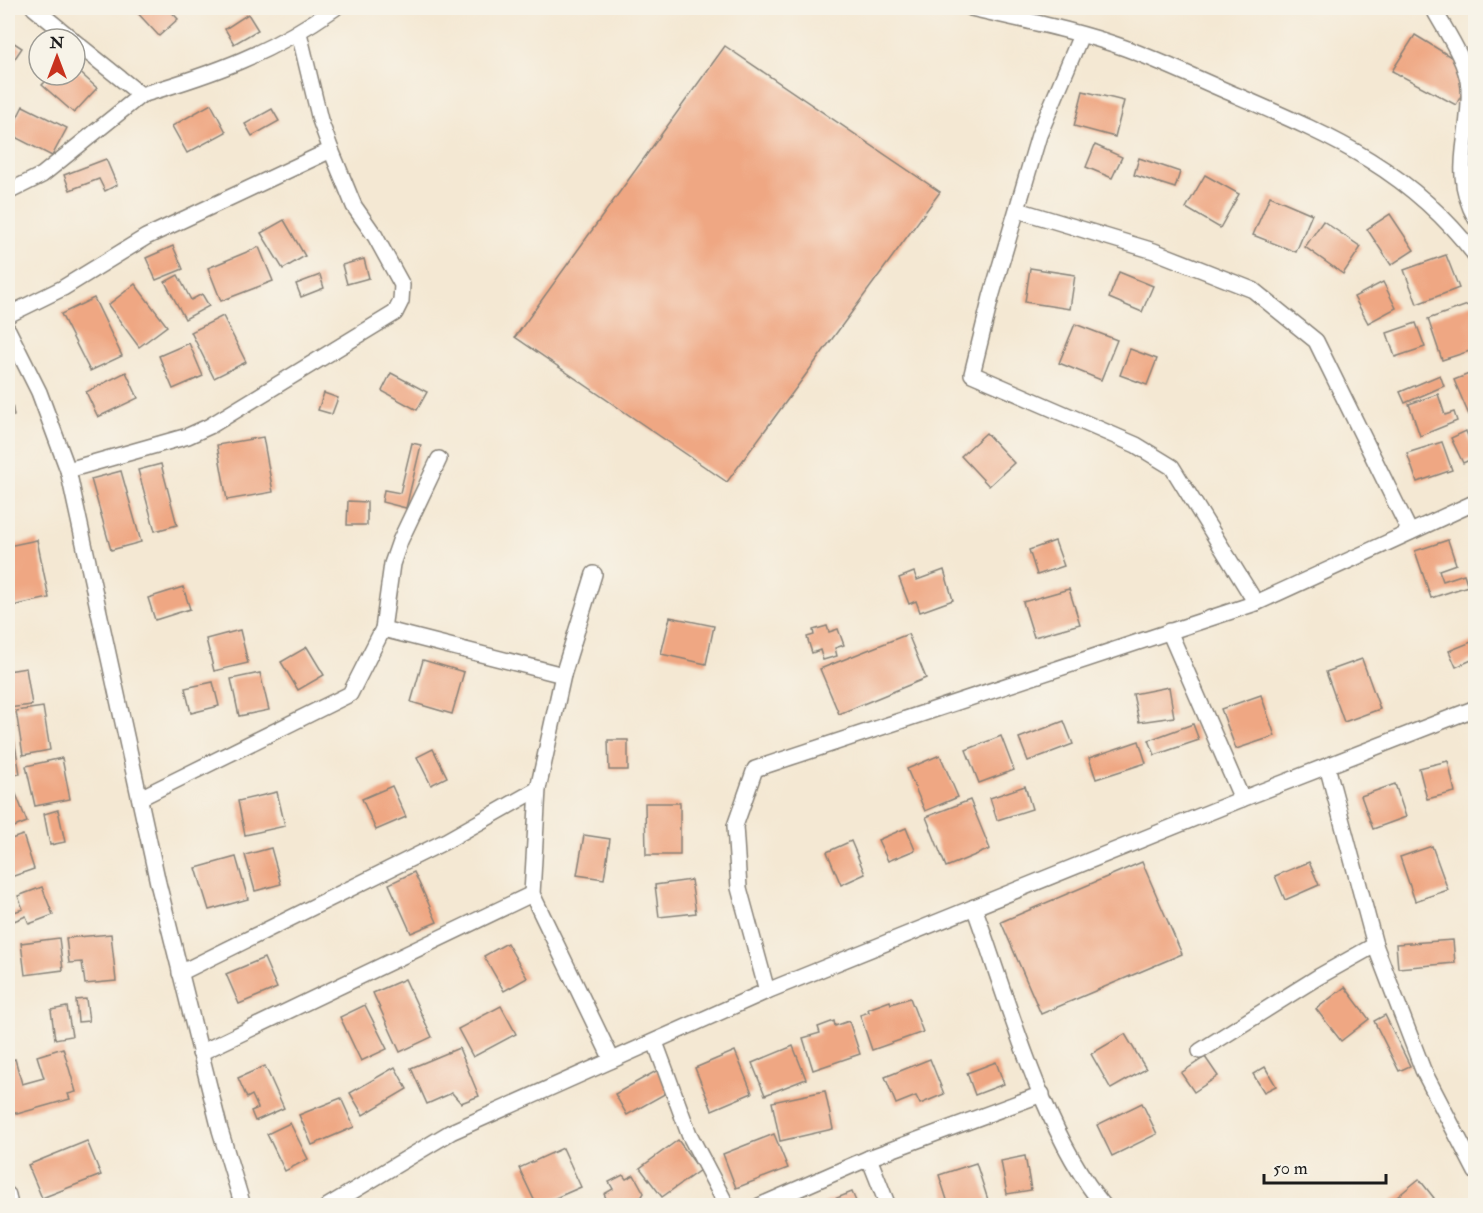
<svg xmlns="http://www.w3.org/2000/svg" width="1483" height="1213" viewBox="0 0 1483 1213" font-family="'IM FELL Double Pica',serif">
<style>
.building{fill:#efa783}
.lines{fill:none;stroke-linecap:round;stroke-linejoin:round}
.street-casing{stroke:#888278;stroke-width:18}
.street{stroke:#fff;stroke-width:15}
</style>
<rect width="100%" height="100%" fill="#f7f3e8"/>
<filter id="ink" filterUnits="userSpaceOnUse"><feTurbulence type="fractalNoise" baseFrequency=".0167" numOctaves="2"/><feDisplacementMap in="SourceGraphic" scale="12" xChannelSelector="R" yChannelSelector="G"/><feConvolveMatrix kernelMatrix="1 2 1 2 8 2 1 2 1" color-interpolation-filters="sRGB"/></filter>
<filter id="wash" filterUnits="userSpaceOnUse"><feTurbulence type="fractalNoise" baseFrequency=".008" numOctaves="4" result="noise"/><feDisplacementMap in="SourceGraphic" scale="24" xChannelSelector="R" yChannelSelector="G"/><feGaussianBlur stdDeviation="1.35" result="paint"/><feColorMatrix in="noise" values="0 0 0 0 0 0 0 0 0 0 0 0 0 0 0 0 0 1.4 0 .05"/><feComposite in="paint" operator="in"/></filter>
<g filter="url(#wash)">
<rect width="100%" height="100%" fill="#f4e8d3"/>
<g id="blocks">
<g class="building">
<path d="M133,8H168L178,19L159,36Z"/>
<path d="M248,14L258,30L234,44L225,29Z"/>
<path d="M1415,35L1474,71L1456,105L1392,71Z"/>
<path d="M8,39L22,48L9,67L8,66Z"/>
<path d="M725,46L940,192L727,482L515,337Z"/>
<path d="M75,68L97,88L74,113L42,85L52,75H75Z"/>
<path d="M1083,91L1124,101L1115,137L1074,126Z"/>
<path d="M211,104L226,132L187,153L172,126Z"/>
<path d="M23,106L67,128L52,156L9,134Z"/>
<path d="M272,109L279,121L252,136L245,124Z"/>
<path d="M1095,145L1122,157L1112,178L1086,167Z"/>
<path d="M1139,158L1180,172L1175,188L1134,175Z"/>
<path d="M106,159L117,185L105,191L99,179L70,190L64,175Z"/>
<path d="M1205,175L1239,194L1220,228L1186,208Z"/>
<path d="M1270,196L1312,214L1296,252L1253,235Z"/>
<path d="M1390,214L1414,250L1391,265L1367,229Z"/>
<path d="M284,220L305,256L283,269L261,233Z"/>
<path d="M1323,221L1361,247L1343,274L1305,247Z"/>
<path d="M173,246L183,269L156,280L146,258Z"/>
<path d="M259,247L273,281L221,301L208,268Z"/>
<path d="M1446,255L1459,288L1417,304L1404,270Z"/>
<path d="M364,259L369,278L347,284L342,265Z"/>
<path d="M1030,268L1075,275L1070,309L1025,302Z"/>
<path d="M1119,272L1153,286L1142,312L1109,298Z"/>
<path d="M178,275L191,300L202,294L209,306L185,319L165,282Z"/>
<path d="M320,275L324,288L301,297L296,284Z"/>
<path d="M1383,282L1396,308L1368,323L1354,297Z"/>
<path d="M135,284L167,326L139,347L108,305Z"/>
<path d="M94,298L122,356L90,371L61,314Z"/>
<path d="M1476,302V349L1442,360L1428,319Z"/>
<path d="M223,316L246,362L214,378L191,332Z"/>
<path d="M1416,323L1425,347L1395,357L1387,333Z"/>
<path d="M1075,324L1117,340L1101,380L1059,363Z"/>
<path d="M189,343L203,376L173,389L159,356Z"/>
<path d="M1130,349L1157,359L1147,385L1120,375Z"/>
<path d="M126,372L138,398L98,417L86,392Z"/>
<path d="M391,373L427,392L417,410L382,391Z"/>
<path d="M1469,374L1476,389V412L1469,415L1454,380Z"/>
<path d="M1440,375L1444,386L1405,403L1400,392Z"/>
<path d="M324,393L338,398L332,414L318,410Z"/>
<path d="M1438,394L1445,415L1454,412L1457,421L1420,436L1409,404Z"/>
<path d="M8,398H11L14,416L8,417Z"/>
<path d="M1466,431L1476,457L1463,463L1451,438Z"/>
<path d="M986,433L1014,463L989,486L961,456Z"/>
<path d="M263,437L273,492L227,500L217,445Z"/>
<path d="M1442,442L1452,470L1417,482L1407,453Z"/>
<path d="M412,443L421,445L406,508L382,502L384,490L400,493Z"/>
<path d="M161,464L177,525L155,531L138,470Z"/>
<path d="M121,471L141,542L111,550L91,479Z"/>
<path d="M348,501L367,502V525H347Z"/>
<path d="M37,540L49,598L8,607V546Z"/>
<path d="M1448,540L1456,564L1439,570L1443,581L1464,574L1468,586L1431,598L1415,551Z"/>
<path d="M1055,541L1064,566L1037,575L1029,550Z"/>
<path d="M944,570L953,600L920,612L916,601L909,604L899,578L914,572L917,580Z"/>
<path d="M183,587L190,609L155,620L148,598Z"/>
<path d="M1069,589L1080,624L1034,637L1023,602Z"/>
<path d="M670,617L714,626L706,664L661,654Z"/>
<path d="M827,626L829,632L838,629L844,645L835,648L837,656L823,660L820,650L812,653L807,637L814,635L813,630Z"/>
<path d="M240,630L248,663L214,671L206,639Z"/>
<path d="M908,634L926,678L839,714L820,669Z"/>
<path d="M1476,640V658L1456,667L1449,651Z"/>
<path d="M307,647L324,675L298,690L281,662Z"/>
<path d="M1362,659L1380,709L1344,722L1326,672Z"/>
<path d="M423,660L464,672L452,714L411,702Z"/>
<path d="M26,668L32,705L8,708V671Z"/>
<path d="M260,673L269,710L239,716L231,679Z"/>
<path d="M213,682L219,706L191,713L185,688Z"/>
<path d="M1169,687L1174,717L1139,722L1133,694Z"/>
<path d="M1261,695L1275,736L1236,749L1221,709Z"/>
<path d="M43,707L50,750L23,755L16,711Z"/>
<path d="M1064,721L1073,744L1028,761L1019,738Z"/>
<path d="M1193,724L1199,740L1155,755L1149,740Z"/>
<path d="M13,733L20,774L8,776V734Z"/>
<path d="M1001,736L1014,770L979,783L966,750Z"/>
<path d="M608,740H628V770H609Z"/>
<path d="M1139,741L1146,763L1096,779L1089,758Z"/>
<path d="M433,749L447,777L431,785L417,757Z"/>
<path d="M940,755L958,797L925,811L907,769Z"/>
<path d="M62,758L70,799L35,806L26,766Z"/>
<path d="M1448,761L1455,792L1427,799L1419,768Z"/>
<path d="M1395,784L1406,817L1373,829L1361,796Z"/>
<path d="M392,786L406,817L376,830L362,799Z"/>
<path d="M1025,786L1032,809L997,820L990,798Z"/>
<path d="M277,792L285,826L245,835L238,801Z"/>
<path d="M16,794L27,822L9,829L8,797Z"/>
<path d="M970,800L990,849L946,867L926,817Z"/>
<path d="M645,803H680V855H646Z"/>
<path d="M58,810L65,842L50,845L44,814Z"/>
<path d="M906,828L915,850L888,861L878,840Z"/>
<path d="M23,835L34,869L8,878V840Z"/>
<path d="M584,835L610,839L604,879L577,875Z"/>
<path d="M851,841L865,874L841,885L827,852Z"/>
<path d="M1432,846L1448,890L1415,901L1400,857Z"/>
<path d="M271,848L281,884L255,891L245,855Z"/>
<path d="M236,857L248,899L209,910L196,868Z"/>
<path d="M1142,862L1182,954L1041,1014L1001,922Z"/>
<path d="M1309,862L1319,885L1285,900L1275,876Z"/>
<path d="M414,872L437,922L411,933L389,884Z"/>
<path d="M691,880L696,913L659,917L655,885Z"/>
<path d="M42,887L53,915L29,924L26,916L14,921L11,913L23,909L18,896Z"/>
<path d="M111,934L116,981L85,984L82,962L69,963L66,938Z"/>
<path d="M59,938L63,970L25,975L21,943Z"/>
<path d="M1453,940L1455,963L1398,968L1396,944Z"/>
<path d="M507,943L527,978L504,991L484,956Z"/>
<path d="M264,958L277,988L239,1004L226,974Z"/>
<path d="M405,979L432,1037L400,1052L373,993Z"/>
<path d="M1345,987L1369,1019L1341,1041L1316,1009Z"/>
<path d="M910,998L923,1032L872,1050L860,1015L869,1012L868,1009L890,1001L891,1004Z"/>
<path d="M86,999L89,1021L78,1022L76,1000Z"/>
<path d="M365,1005L387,1049L361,1061L340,1017Z"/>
<path d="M501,1006L516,1034L473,1057L458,1029Z"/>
<path d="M67,1007L72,1036L55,1039L51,1010Z"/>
<path d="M1385,1015L1410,1066L1399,1071L1374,1021Z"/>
<path d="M834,1021L835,1026L849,1021L860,1054L813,1070L803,1038L820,1033L818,1027Z"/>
<path d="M1125,1034L1146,1069L1111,1089L1091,1054Z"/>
<path d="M793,1046L806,1079L765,1095L752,1063Z"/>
<path d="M63,1048L76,1092L68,1094L70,1099L17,1114V1112L8,1115V1061L15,1059L22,1084L44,1078L37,1056Z"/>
<path d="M459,1048L479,1096L461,1103L452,1093L427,1104L411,1068Z"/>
<path d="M735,1051L752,1093L712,1110L695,1068Z"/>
<path d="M1205,1057L1218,1076L1194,1092L1181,1073Z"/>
<path d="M930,1059L944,1094L920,1104L916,1096L896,1104L885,1077Z"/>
<path d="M996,1062L1004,1084L975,1095L967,1073Z"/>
<path d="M265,1066L284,1108L255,1121L251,1111L258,1108L252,1095L247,1098L238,1078Z"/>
<path d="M395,1067L407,1089L363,1115L350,1093Z"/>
<path d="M1265,1067L1276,1086L1264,1092L1253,1074Z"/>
<path d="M658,1070L670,1091L627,1115L615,1094Z"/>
<path d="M825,1091L833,1129L780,1141L772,1102Z"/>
<path d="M341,1098L354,1127L312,1145L299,1115Z"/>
<path d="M1142,1103L1157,1134L1112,1156L1097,1125Z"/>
<path d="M290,1123L308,1159L285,1171L267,1134Z"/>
<path d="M774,1134L788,1168L736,1188L723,1154Z"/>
<path d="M678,1140L700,1170L662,1197L640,1168Z"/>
<path d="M87,1141L101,1175L42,1198L28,1165Z"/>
<path d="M563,1148L581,1187L537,1206L519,1168Z"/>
<path d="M1025,1156L1031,1190L1007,1194L1001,1161Z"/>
<path d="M976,1163L989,1203L949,1206L939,1175Z"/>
<path d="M623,1175L626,1179L634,1175L644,1193L641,1198L644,1206H610L604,1194L613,1189L609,1182Z"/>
<path d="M1419,1179L1434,1198L1425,1206H1396L1392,1201Z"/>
<path d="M852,1192L858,1206H822V1204Z"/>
</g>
</g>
</g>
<g filter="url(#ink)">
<use href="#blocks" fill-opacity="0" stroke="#888278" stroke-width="1.5"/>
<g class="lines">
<defs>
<g id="street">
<path d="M34,8L72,39"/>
<path d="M971,8C1022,20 1075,30 1125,48C1163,62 1200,80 1238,96C1335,138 1410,170 1476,256"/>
<path d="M1433,8C1446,32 1466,59 1469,87C1472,137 1449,170 1476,219"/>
<path d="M1081,35L1039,135L991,297L972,374L1136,445L1172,467L1256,603"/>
<path d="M75,42L141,95C216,73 271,53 335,8"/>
<path d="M8,192L42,175L141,95"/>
<path d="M1018,210L1154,251L1253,290L1316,341L1410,532"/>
<path d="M8,315L63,288L146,237L331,150L320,120L299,33"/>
<path d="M8,330L39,392L68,470L158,883L220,1130L243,1206"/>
<path d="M68,470L188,436L210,426L395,313L401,301L402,285L375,236L354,206L331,150"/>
<path d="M594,574L563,675L538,789L532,894L612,1060"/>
<path d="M383,629L563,675"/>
<path d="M1169,631L1242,799"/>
<path d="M1327,766L1375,945L1423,1070L1476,1172"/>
<path d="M140,798L350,694L383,629L392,564L400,541L439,459"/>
<path d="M974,907C1008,1000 1042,1131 1104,1206"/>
<path d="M180,973L446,841L538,789"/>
<path d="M767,991L739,888L735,826L755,769L1256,603L1476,502"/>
<path d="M655,1042L689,1134L727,1206"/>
<path d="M1200,1051L1318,977L1375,945"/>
<path d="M200,1053L532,894"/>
<path d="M869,1158L888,1206"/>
<path d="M8,1195L10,1206"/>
<path d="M328,1206L451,1132L767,991L1242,799L1476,708"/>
<path d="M759,1206L869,1158L1042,1094"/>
</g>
</defs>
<use href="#street" class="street-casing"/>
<use href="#street" class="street"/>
</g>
</g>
<rect width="1483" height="1213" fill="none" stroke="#f7f3e8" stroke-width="30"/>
<g transform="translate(57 57)"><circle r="28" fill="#f7f3e8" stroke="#9f9d96" stroke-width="1.5"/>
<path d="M0-4.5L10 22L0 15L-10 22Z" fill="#c8321e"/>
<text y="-9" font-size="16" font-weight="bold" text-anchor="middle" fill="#1c1c1c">N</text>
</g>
<path d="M1264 1174v9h122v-9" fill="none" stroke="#1c1c1c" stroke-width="3"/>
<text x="1273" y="1174" font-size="18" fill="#1c1c1c" stroke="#f7f3e8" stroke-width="4.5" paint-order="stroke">50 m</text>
</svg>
